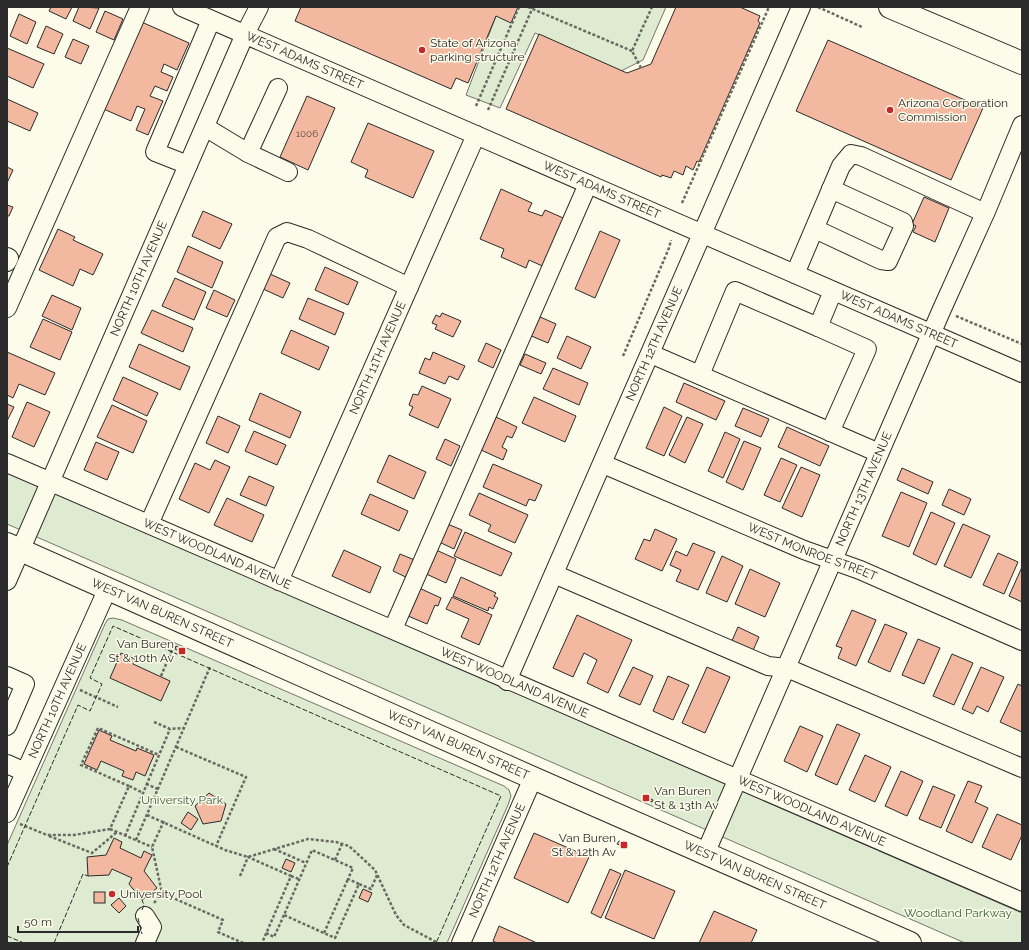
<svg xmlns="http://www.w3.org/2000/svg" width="1029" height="950" viewBox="0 0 1029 950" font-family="Raleway,sans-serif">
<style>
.green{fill:#deebd1;stroke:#74746e}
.building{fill:#f2b8a0;stroke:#2b2b2b}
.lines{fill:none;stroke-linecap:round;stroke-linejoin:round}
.minor-casing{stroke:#2b2b2b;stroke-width:20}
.major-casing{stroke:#2b2b2b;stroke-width:24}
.path{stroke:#6a6964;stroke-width:2.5;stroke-dasharray:3 2;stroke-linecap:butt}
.minor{stroke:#fdfbea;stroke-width:18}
.major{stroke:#fdfbea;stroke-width:22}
.fence{stroke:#2b2b2b;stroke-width:1;stroke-dasharray:5 2;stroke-linecap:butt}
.poi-dot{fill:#c62828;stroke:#fdfbea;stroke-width:1.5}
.labels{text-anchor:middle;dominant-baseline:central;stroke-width:3;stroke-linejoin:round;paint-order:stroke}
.number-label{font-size:10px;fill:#5d4e48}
.poi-label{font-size:12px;fill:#2b2b2b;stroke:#fdfbea;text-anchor:start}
.street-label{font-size:12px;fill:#2b2b2b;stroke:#fdfbea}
.park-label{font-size:12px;fill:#34623c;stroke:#fdfbea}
</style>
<rect width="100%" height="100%" fill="#fdfbea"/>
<g class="green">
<path d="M518,7H666L643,60L621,71L535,33L500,108L466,95L496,16Z"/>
<path d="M7,472L1022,913V943H965L7,524Z"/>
<path d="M113,618L122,620L504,786L509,790L511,796L508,805L447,943H7V845L105,624L108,619Z"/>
</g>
<g class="building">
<path d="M51,7H72L66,19L49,11Z"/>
<path d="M79,7L99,8L90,29L73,21Z"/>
<path d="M301,7H518L511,23L496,16L468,83L456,78L451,89L295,21Z"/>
<path d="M676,7H740L760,16L758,21L760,23L699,162L697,161L693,170L686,166L683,175L674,171L671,178L662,175L661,177L506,109L539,34L627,73L651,64Z"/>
<path d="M105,11L123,19L114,40L96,32Z"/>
<path d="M19,14L36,22L27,44L10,36Z"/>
<path d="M137,20L189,43L177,70L164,64L161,72L173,77L167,91L155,86L150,96L163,101L148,135L136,130L145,109L137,106L131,121L99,107Z"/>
<path d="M46,26L63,34L54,54L37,47Z"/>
<path d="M73,39L89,46L81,64L65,57Z"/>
<path d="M828,40L983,108L951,180L796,111Z"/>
<path d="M7,48L44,64L33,88L7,76Z"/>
<path d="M307,96L335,108L308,170L280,157Z"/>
<path d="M7,99L38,113L30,131L7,121Z"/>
<path d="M368,123L434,151L413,198L365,177L368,170L351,162Z"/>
<path d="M7,167L13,170L7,183Z"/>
<path d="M501,189L532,203L528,211L542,216L545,210L570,221L549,269L529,260L526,268L501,257L504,249L480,239Z"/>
<path d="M924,197L949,208L935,242L913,232L916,226L912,224Z"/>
<path d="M7,205L13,207L9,216H7Z"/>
<path d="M203,211L232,224L220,249L192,236Z"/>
<path d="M58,229L75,237L73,240L103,254L93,275L80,269L73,286L39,270Z"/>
<path d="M600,231L620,240L595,298L575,289Z"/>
<path d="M188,246L223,262L212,288L177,272Z"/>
<path d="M325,267L358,282L348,305L315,290Z"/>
<path d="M270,274L290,283L283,298L263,289Z"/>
<path d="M175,278L206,292L194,320L162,306Z"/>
<path d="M214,290L235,300L227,317L206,308Z"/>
<path d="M52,295L81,308L72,330L42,316Z"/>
<path d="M308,298L344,313L335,335L299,319Z"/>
<path d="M152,310L193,328L183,352L141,333Z"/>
<path d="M442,313L461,321L453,337L435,329L437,325L432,323L436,315L440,317Z"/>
<path d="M538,316L556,324L548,343L529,335Z"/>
<path d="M43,319L72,332L60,360L30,347Z"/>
<path d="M291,330L329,347L319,370L281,353Z"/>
<path d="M567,336L591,347L581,369L557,358Z"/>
<path d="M486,343L501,350L493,368L478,361Z"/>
<path d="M139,344L190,367L180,390L129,367Z"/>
<path d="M7,352L55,373L45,395L19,384L13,398L7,395Z"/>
<path d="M433,352L465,366L458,380L449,376L445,384L419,373L425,358L430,360Z"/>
<path d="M525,354L546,363L541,374L520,365Z"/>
<path d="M553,368L588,383L579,405L543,389Z"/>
<path d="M123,377L158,393L147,416L113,400Z"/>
<path d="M684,383L725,401L716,420L676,402Z"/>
<path d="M422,386L451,399L438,428L409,415L413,407L409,405L413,394L418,395Z"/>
<path d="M260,393L301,412L290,438L249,420Z"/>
<path d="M534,397L576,416L565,442L522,423Z"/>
<path d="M27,402L50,412L34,447L12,437Z"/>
<path d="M7,404L14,407L7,421Z"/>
<path d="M112,405L147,421L133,453L97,437Z"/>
<path d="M664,407L682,416L664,456L646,448Z"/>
<path d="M743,408L769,419L761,437L735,426Z"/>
<path d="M218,416L240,426L228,453L206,443Z"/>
<path d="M496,417L517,427L512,438L507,436L502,447L507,450L503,460L481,450Z"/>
<path d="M687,417L703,424L685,463L669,455Z"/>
<path d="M787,427L829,446L820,466L778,447Z"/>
<path d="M254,431L286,445L277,465L245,451Z"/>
<path d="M725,432L740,439L723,478L708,471Z"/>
<path d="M445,439L460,446L451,466L436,459Z"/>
<path d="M744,441L761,448L743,490L726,482Z"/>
<path d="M96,442L119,452L107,480L84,470Z"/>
<path d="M389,455L426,472L414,499L377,482Z"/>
<path d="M781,458L797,465L780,502L764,495Z"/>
<path d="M215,460L230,467L209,513L179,499L195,463L210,470Z"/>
<path d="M493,464L542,485L535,501L529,499L526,506L483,487Z"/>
<path d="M801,467L820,475L802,517L782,508Z"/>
<path d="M902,468L933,482L928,494L897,480Z"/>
<path d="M249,476L274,487L266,506L240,495Z"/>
<path d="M949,489L971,499L964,515L942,505Z"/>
<path d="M901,492L927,503L909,547L882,536Z"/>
<path d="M479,493L528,515L515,543L488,531L491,525L469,515Z"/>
<path d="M370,494L408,511L399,531L361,514Z"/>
<path d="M227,498L264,515L252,542L214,525Z"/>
<path d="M931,512L955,523L936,565L913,554Z"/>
<path d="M445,523L462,530L454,549L437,541Z"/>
<path d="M963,524L990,536L971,578L944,566Z"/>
<path d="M655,529L677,539L662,571L635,559L644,539L650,541Z"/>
<path d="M465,532L512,553L501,576L454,556Z"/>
<path d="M693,543L715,552L698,590L676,581L681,570L670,565L676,551L687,556Z"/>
<path d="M434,549L456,559L446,583L424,573Z"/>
<path d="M344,550L381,567L370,593L332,576Z"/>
<path d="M998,553L1018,562L1004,594L983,585Z"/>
<path d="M400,554L417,561L410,579L393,571Z"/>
<path d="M722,556L743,566L727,602L706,593Z"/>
<path d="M1022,567V602L1009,596Z"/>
<path d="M750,569L780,583L765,617L735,604Z"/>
<path d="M461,577L496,593L494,596L498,598L493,609L489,607L488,611L453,596Z"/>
<path d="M417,587L441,598L438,606L435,605L427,624L408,616Z"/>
<path d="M452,597L492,615L479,645L461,637L469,619L446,609Z"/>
<path d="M852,610L876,620L856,666L838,658L842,648L836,646Z"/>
<path d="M577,615L632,640L608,693L587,683L597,660L584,653L573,677L553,668Z"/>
<path d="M885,624L907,633L890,672L868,662Z"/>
<path d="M738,627L759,637L751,655L730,645Z"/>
<path d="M918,639L940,648L924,684L902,675Z"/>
<path d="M176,646L184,650L183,653L175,649Z"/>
<path d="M121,653L135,659L133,664L170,681L161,701L110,678Z"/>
<path d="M952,654L973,663L954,705L933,696Z"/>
<path d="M633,667L653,676L640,705L619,696Z"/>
<path d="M707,667L730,677L705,733L682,723Z"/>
<path d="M981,667L1004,677L988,712L977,706L973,714L962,709Z"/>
<path d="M668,676L689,685L673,720L653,711Z"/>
<path d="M1018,684L1022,686V732L1000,722Z"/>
<path d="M837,724L860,734L837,785L815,775Z"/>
<path d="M800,726L823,736L807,772L784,761Z"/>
<path d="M99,730L112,736L110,740L136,751L137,748L154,755L145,776L136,772L133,780L122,776L124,771L101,761L97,770L84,764Z"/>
<path d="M865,755L891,767L875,802L849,790Z"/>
<path d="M901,771L923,781L907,816L885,806Z"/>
<path d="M968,781L982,786L975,802L988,808L972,843L946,831Z"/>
<path d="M933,786L955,795L941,828L919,819Z"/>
<path d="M209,793L226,804L221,821L203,824L195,806Z"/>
<path d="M645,796L653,800L652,802L644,799Z"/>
<path d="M188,812L198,819L191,830L181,823Z"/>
<path d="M997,814L1022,825V835L1011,860L982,847Z"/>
<path d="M534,833L589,857L568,903L514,878Z"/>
<path d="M114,838L122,842L120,848L141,858L144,851L152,855L144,871L157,888L142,900L129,884L132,878L112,869L109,875L88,876L87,857L106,855Z"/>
<path d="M619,841L627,844L625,847L617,844Z"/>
<path d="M286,859L295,863L291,872L282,868Z"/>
<path d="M610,869L621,874L601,918L591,913Z"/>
<path d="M625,870L675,891L654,939L605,918Z"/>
<path d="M363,889L372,893L368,902L359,898Z"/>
<rect x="94" y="892" width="11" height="11"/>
<path d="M119,898L126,906L119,913L111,905Z"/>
<path d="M714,911L757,930L751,943H699Z"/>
<path d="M499,926L537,943H497L493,941Z"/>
</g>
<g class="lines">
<defs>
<g id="minor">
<path id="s1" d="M182,7L1022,373"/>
<path d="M205,127L248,153L278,88"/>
<path d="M248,153L288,172"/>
<path d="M188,165L155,152L211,20"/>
<path d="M815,229L881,260L888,261L904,226L903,222L831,189"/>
<path d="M7,257L9,258L7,262"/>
<path d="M795,274L841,166L851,154L861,156L985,213"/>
<path d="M7,308L140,7"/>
<path d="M818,327L867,349L830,432"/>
<path d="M651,354L879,453"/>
<path d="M700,375L735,291L818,327L833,291"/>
<path id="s2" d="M7,463L1022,902"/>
<path id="s3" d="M603,464L804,550L860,570L1022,641"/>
<path d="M149,524L277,237L287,232L308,239L409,287"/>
<path d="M554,574L768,666L787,668L1022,768"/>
<path id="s4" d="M7,581L245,34L259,7"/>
<path id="s5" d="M279,581L476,135"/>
<path d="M393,629L588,184"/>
<path d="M7,676L25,684L7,726"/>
<path id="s6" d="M507,681L801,7"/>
<path d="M7,764L25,772"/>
<path id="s7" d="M7,813L108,588"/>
<path id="s8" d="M705,854L942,309L987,209L1022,125"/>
<path d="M145,943L152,927L145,916"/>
<path id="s9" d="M461,943L533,778"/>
</g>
<g id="major">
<path d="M890,7L1022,63"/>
<path id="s10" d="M7,544L533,778L910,943"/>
</g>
</defs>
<use href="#minor" class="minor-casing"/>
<use href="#major" class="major-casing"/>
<g class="path">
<path d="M528,7L632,51"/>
<path d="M818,7L862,27"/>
<path d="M641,68L632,51L652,7"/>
<path d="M476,106L519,7"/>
<path d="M488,110L533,7"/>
<path d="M682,203L769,7"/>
<path d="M956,316L1022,344"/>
<path d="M623,356L669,248L671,240"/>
<path d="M161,676L172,650"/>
<path d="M80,690L118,707"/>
<path d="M154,722L170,729L184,728"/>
<path d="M176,747L246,777L216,846"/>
<path d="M146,784L158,789"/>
<path d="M129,786L81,765L98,728L159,755"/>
<path d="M147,815L225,850L248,857L308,839L336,842L349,846L375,870L396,915L404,925L438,943"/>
<path d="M164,821L152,847L162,893L223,920L218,932L243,943"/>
<path d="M20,824L47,835H74L110,829L129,786L143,793"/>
<path d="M110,829L152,847"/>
<path d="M49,836L92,853L117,832"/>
<path d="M125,836L170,729"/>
<path d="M136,840L210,667"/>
<path d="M274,849L306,863"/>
<path d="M335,860L342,844"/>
<path d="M240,876L248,857L291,876L262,943"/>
<path d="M291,876L299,879"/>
<path d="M359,884L348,879L353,868L312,850L284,915L335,938L359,884L371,889L377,875"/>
<path d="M154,903L162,893"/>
<path d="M266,933L274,937L284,915"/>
<path d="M324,933L348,879"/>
</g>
<use href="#minor" class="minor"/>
<use href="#major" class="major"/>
<g class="fence">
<path d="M7,867L78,705L90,711L102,684L90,678L113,626L501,796L436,943"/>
<path d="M142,910L144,905L142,900"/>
<path d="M138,918L142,934"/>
<path d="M7,936L24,943"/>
<path d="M54,943L83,874L88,876"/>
</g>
</g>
<g class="poi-dot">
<circle cx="422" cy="50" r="4"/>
<circle cx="890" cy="110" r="4"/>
<rect x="178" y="647" width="8" height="8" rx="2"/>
<rect x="642" y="794" width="8" height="8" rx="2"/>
<rect x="620" y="841" width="8" height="8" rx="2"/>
<circle cx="112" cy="894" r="4"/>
</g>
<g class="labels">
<g class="number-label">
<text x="307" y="133">1006</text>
</g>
<g class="poi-label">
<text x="430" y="43">State of Arizona<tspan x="430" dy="14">parking structure</tspan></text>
<text x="898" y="103">Arizona Corporation<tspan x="898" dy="14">Commission</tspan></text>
<text x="174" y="644" text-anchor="end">Van Buren<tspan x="174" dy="14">St &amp; 10th Av</tspan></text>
<text x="654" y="791">Van Buren<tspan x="654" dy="14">St &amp; 13th Av</tspan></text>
<text x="616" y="838" text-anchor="end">Van Buren<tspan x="616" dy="14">St &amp; 12th Av</tspan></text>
<text x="120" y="894">University Pool</text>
</g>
<g class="street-label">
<text stroke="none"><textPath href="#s1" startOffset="134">WEST ADAMS STREET</textPath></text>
<text stroke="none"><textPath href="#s1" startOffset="458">WEST ADAMS STREET</textPath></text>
<text stroke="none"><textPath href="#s4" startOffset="330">NORTH 10TH AVENUE</textPath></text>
<text stroke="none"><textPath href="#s1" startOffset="782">WEST ADAMS STREET</textPath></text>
<text stroke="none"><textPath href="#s6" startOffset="368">NORTH 12TH AVENUE</textPath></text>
<text stroke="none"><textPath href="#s5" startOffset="244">NORTH 11TH AVENUE</textPath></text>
<text stroke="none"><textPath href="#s8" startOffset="398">NORTH 13TH AVENUE</textPath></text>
<text stroke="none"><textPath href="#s3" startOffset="227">WEST MONROE STREET</textPath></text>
<text stroke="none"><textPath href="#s2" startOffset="229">WEST WOODLAND AVENUE</textPath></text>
<text stroke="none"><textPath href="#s10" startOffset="170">WEST VAN BUREN STREET</textPath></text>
<text stroke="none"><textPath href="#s2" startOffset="553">WEST WOODLAND AVENUE</textPath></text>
<text stroke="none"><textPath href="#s7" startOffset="123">NORTH 10TH AVENUE</textPath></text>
<text stroke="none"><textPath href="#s10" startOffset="494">WEST VAN BUREN STREET</textPath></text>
<text stroke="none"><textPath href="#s2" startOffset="877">WEST WOODLAND AVENUE</textPath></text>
<text stroke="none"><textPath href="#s9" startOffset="90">NORTH 12TH AVENUE</textPath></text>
<text stroke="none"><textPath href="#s10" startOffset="818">WEST VAN BUREN STREET</textPath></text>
</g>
<g class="park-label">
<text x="182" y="800">University Park</text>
<text x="958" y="913">Woodland Parkway</text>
</g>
</g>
<rect width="1029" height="950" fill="none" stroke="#2b2b2b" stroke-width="16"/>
<path d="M18 926v6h120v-6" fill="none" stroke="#2b2b2b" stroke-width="2"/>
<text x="24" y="926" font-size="12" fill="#2b2b2b" stroke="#fdfbea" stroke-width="3" paint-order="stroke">50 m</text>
</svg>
